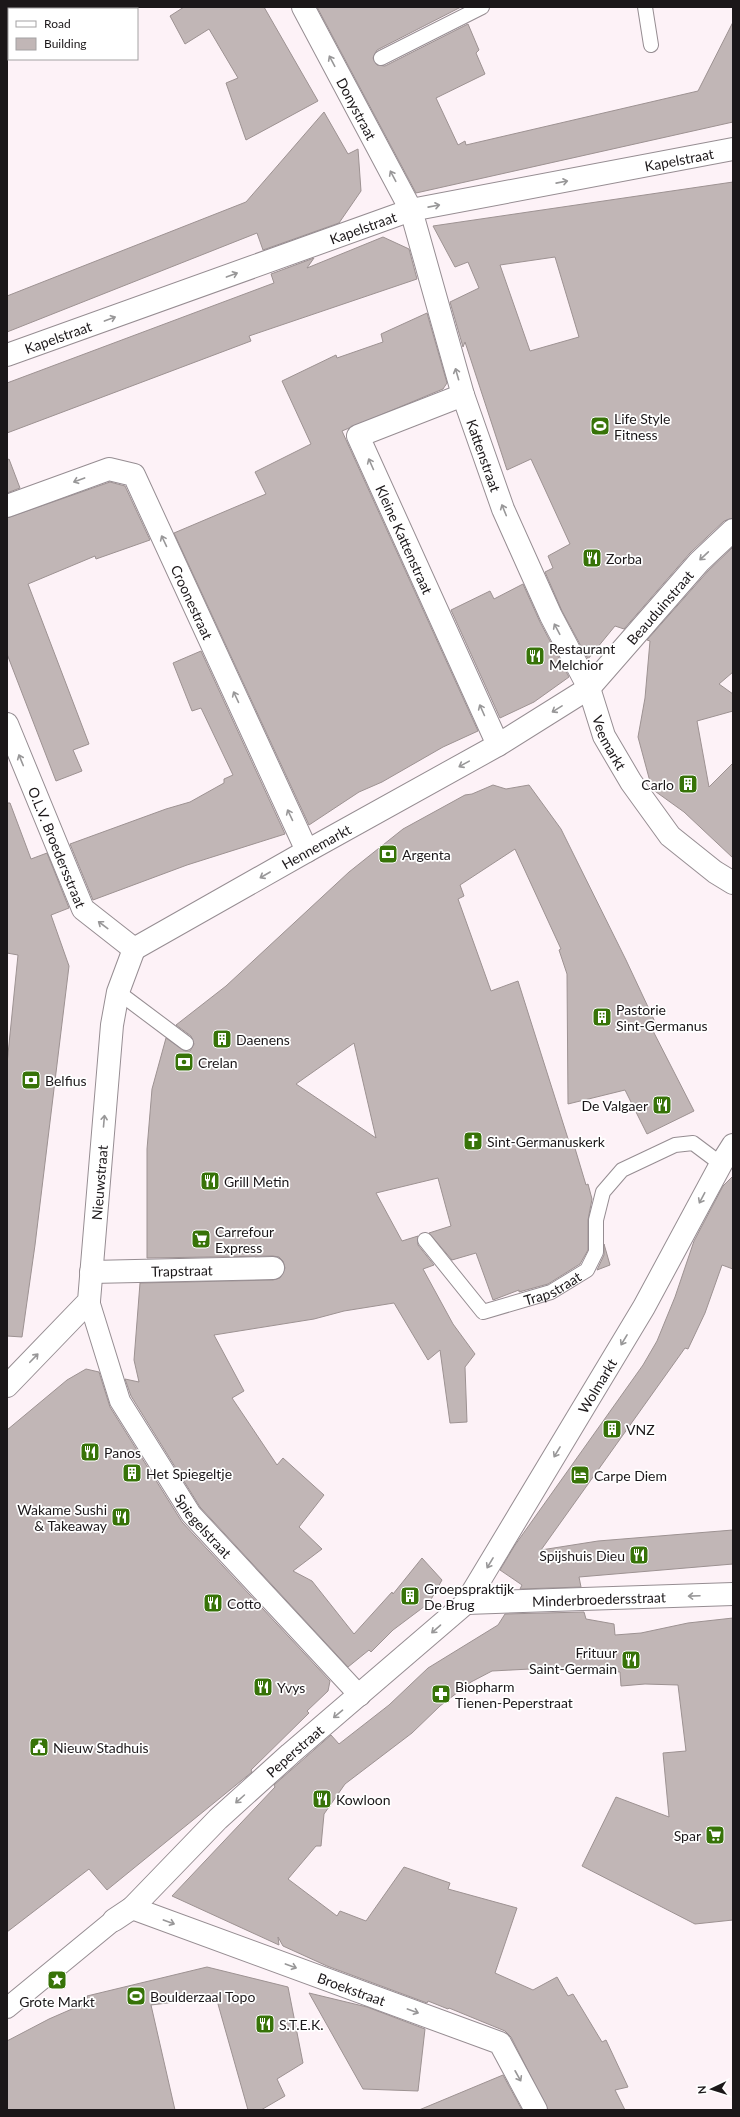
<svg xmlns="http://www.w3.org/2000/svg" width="740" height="2117" viewBox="0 0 740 2117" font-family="Lato,sans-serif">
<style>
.building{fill:#c1b6b6;stroke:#9d9292;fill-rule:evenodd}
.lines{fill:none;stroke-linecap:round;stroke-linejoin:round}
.service-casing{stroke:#968d92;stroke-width:16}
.pedestrian-casing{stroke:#968d92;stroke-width:22}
.minor-casing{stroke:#968d92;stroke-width:24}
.service{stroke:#fff;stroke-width:14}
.pedestrian{stroke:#fff;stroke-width:20}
.minor{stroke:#fff;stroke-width:22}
.oneway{stroke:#989798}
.labels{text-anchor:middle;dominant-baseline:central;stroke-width:3.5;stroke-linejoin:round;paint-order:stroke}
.street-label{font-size:14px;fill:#1b1719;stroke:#fff}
.poi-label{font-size:14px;fill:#1b1719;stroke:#fff;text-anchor:start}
</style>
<rect width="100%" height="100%" fill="#fdf2f7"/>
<g class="building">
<path d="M184,7H264L318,101L246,140L226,83L238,78L209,29L185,44L170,16Z"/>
<path d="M317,7H461L377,50L373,58L377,65L385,66L468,24L479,50L476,53L485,74L436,98L458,145L465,141L466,145L698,91L733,22V122L416,193Z"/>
<path d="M324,112L348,154L358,149L361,191L339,223L263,250L257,233L7,332V296L246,202Z"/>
<path d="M733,182V518L724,521L690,553L624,629L615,626L588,659L562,611L545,572L553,568L548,556L570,544L531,459L507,470L465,342L463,347L450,302L479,288L468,262L455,267L433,226ZM555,257L579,337L530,351L500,265Z"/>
<path d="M383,237L409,249L417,279L249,336L251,341L7,433V383L274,283L271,274L314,258L307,268Z"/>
<path d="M427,313L447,383L443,389L342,431L478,731L443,747L382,782L359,792L309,825L174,533L266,494L255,472L311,444L282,381L336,355L337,358L383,342L381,334Z"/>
<path d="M9,459L20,488L7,493V460Z"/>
<path d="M110,482L125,486L150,540L96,559L95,556L28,584L89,744L73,750L82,771L56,781L7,654V518Z"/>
<path d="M733,547V672L719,684L733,694V711L697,721L709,787L733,763V858L684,812L652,789L638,737L645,698L650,641L647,640L708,571Z"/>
<path d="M523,584L540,622L569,677L534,702L500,718L451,610L490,591L494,599Z"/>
<path d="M201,651L285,834L187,865L93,900L70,844L166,809L190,802L224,783V779L233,775L201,708L192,711L173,663Z"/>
<path d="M493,785L506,789L529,785L561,829L626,960L656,1024L651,1027L694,1111L647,1134L625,1090L568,1104L567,974L559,950L561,949L515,849L460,885L464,896L458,899L491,991L518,981L570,1145H574L586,1185L588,1184L592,1199L588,1220V1250L580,1264L548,1284L519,1292V1290L493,1300L476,1253L452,1260L429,1233L451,1226L438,1178L376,1193L402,1241L418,1236V1245L434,1265L423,1269L453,1324L475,1354L465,1367L467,1422L450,1423L440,1350L428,1360L394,1303L344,1311L314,1319L214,1335L244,1391L232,1398L277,1465L283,1458L324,1495L299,1527L322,1549L293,1571L312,1581L354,1634L392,1592L393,1594L422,1558L442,1580L429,1603L393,1630L371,1652L369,1650L348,1667L200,1507L131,1396L125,1379L139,1382L134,1360L140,1283L273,1280L280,1278L285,1268L283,1261L279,1257L273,1256L147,1258V1149L152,1089L166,1038L185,1051H190L194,1044L191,1036L176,1025L226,986L349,872L403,829L465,795L472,794ZM354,1043L376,1138L296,1084Z"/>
<path d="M7,803H10L31,859L47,853L69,908L51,915L69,966L35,1245L22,1337L7,1336V1064L18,955L7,953Z"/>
<path d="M733,1176V1269L722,1265L705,1313L688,1349L685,1348L541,1550L598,1541L733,1530V1564L579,1577L581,1587L520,1589L522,1585L500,1570L515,1545L643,1365L657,1341L675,1297L694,1241L723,1186Z"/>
<path d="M604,1244L610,1265L597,1270L604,1255Z"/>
<path d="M86,1369L99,1372L110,1407L182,1522L330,1681L328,1691L307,1711L309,1713L251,1770L252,1772L107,1890L89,1869L7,1932V1430L67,1380Z"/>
<path d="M584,1612L586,1619L614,1624L615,1635L641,1633L688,1623L733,1618V1920L695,1924L582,1866L616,1797L669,1817L663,1753L686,1751L678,1685L645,1684L621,1686L620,1672L569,1667L492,1671L471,1682L440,1706L412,1733L345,1784L324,1814L321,1846H316L288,1879L337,1916L340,1911L366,1921L404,1867L450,1883L448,1889L517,1908L495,1973L533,1990L557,1977L568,1996L573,1994L602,2042L606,2040L628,2087L615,2090L625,2110H548L511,2037L505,2031L449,2008L448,2009L428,2001L427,2003L327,1966L283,1946L278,1937L279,1945L172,1896L275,1787L274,1785L331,1735L339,1744L389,1705L428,1668L498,1625L505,1614Z"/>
<path d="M207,1967L288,1987L303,2063L277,2079L285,2096L261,2110H248L216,1997L151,2005L175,2110H7V2041L49,2019L88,2002L87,1996Z"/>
<path d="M309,1993L367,2007L425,2029L418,2091L363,2089Z"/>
<path d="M503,2075L522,2110H419Z"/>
</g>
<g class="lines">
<defs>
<g id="service">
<path d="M645,7L651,45"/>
<path d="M381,58L482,7"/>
<path d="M118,992L186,1043"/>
<path id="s1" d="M425,1240L483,1312L551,1292L587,1270L596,1252V1220L603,1192L622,1170L675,1145L693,1143L721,1164"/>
</g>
<g id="pedestrian">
<path id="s2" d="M89,1301L120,1401L191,1514L360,1696"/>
<path d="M7,2008L114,1920"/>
</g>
<g id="minor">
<path id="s3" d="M303,7L411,210L463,395L503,509L551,616L589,688L604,736L631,782L670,836L715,872L733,883"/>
<path id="s4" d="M7,355L411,210L733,149"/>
<path id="s5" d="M463,395L358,436L498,745"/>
<path id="s6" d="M7,506L109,469L134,475L307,851"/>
<path id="s7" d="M7,724L83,909L134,949"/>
<path id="s8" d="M134,949L307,851L498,745L589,688L699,562L733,530"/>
<path id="s9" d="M91,1272L273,1268"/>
<path id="s10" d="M7,1386L89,1301L112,1025L118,992L134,949"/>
<path id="s11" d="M466,1603L733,1594"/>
<path id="s12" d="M132,1908L500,2043L536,2110"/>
<path id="s13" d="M114,1920L132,1908L218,1819L290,1754L466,1603L644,1307L721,1164L733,1145"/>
</g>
</defs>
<use href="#service" class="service-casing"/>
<use href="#pedestrian" class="pedestrian-casing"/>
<use href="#minor" class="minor-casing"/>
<use href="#service" class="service"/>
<use href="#pedestrian" class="pedestrian"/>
<use href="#minor" class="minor"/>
</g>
<defs><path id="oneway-shaft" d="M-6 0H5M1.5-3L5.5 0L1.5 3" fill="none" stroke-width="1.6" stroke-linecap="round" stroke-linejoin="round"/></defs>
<g class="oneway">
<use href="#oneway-shaft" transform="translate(332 61) rotate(-118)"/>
<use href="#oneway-shaft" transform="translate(393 176) rotate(-118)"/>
<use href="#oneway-shaft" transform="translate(562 182) rotate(-11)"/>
<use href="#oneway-shaft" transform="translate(434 206) rotate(-11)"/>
<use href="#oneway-shaft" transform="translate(232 275) rotate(-20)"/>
<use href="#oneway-shaft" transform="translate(110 319) rotate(-20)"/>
<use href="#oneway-shaft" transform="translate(457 374) rotate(-106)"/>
<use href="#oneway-shaft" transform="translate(371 464) rotate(-114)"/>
<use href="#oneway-shaft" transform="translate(79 480) rotate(160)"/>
<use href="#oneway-shaft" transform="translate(504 510) rotate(-112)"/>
<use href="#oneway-shaft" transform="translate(164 541) rotate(-115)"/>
<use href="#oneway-shaft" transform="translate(704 556) rotate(137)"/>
<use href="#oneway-shaft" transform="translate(557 629) rotate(-118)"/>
<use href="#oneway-shaft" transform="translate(236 697) rotate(-115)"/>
<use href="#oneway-shaft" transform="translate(557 709) rotate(148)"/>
<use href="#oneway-shaft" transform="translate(482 710) rotate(-114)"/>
<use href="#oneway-shaft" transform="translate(21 760) rotate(-112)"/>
<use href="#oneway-shaft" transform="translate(464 764) rotate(151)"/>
<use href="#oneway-shaft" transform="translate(290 815) rotate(-115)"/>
<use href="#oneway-shaft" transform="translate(265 875) rotate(150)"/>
<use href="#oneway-shaft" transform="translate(103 925) rotate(-143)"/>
<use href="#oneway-shaft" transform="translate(104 1121) rotate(-85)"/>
<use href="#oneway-shaft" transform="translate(702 1198) rotate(118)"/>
<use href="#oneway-shaft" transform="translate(624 1340) rotate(121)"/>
<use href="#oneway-shaft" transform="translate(34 1358) rotate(-46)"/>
<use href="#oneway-shaft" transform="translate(557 1452) rotate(121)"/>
<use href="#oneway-shaft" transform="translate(490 1563) rotate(121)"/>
<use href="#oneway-shaft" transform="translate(694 1596) rotate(178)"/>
<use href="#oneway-shaft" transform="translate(436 1629) rotate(139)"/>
<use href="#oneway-shaft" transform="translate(338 1714) rotate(140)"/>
<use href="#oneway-shaft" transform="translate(240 1799) rotate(138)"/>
<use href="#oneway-shaft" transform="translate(169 1922) rotate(20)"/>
<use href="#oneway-shaft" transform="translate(291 1966) rotate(20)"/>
<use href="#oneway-shaft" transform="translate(413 2011) rotate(20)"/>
<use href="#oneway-shaft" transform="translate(518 2076) rotate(61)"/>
</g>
<defs>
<symbol id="stadium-square" viewBox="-11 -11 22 22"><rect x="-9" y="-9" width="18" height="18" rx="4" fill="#377308" stroke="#fff"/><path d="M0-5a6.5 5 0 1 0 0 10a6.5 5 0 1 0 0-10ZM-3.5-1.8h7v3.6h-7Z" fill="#fff"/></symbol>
<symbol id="restaurant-square" viewBox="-11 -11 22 22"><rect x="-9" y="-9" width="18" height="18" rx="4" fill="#377308" stroke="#fff"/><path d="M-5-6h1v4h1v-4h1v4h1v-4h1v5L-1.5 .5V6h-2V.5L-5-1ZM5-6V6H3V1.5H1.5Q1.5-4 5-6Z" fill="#fff"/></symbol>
<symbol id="building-square" viewBox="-11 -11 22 22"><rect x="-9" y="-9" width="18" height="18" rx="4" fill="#377308" stroke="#fff"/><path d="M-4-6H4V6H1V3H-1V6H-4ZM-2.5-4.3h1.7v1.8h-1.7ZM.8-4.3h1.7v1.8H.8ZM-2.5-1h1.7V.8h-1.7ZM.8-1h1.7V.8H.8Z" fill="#fff"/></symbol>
<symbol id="bank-square" viewBox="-11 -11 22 22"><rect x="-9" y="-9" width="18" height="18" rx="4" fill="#377308" stroke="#fff"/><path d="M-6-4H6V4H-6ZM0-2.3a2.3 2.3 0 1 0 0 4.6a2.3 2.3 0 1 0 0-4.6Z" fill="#fff"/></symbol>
<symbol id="church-square" viewBox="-11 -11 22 22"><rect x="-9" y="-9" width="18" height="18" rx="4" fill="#377308" stroke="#fff"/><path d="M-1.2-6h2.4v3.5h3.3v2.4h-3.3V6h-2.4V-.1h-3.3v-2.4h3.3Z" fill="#fff"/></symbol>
<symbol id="supermarket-square" viewBox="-11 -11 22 22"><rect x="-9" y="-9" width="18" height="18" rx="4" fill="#377308" stroke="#fff"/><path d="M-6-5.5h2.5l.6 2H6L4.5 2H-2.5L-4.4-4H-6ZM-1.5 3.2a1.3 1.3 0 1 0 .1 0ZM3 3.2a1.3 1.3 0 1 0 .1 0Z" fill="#fff"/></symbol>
<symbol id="hotel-square" viewBox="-11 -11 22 22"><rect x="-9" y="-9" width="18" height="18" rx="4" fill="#377308" stroke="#fff"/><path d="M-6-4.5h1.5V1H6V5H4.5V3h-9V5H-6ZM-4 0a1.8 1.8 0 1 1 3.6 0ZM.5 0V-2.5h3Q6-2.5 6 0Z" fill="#fff"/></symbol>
<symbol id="pharmacy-square" viewBox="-11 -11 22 22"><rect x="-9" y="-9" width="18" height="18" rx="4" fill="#377308" stroke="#fff"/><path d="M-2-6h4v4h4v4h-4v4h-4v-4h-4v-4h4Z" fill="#fff"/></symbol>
<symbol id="civic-square" viewBox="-11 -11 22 22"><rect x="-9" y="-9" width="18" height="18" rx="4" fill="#377308" stroke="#fff"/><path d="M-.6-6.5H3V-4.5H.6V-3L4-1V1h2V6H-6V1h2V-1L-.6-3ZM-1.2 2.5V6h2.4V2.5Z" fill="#fff"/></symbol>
<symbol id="sight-square" viewBox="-11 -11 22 22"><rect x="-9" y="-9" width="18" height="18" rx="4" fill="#377308" stroke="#fff"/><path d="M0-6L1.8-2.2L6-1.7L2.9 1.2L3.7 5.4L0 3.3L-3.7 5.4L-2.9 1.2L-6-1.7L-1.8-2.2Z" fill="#fff"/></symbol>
</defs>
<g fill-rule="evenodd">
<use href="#stadium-square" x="589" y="415" width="22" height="22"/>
<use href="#restaurant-square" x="581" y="547" width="22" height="22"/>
<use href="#restaurant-square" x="524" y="645" width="22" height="22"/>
<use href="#building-square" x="677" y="773" width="22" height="22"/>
<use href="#bank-square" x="377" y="843" width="22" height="22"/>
<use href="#building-square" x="591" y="1006" width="22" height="22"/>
<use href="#building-square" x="211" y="1028" width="22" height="22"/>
<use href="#bank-square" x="173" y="1051" width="22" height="22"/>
<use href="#bank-square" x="20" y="1069" width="22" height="22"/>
<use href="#restaurant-square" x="651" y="1094" width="22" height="22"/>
<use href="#church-square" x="462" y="1130" width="22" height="22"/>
<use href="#restaurant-square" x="199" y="1170" width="22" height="22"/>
<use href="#supermarket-square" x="190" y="1228" width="22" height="22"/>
<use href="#building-square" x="601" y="1418" width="22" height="22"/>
<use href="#restaurant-square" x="79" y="1441" width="22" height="22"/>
<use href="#building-square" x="121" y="1462" width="22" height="22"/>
<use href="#hotel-square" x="569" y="1464" width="22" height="22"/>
<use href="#restaurant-square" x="110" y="1506" width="22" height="22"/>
<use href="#restaurant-square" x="628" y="1544" width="22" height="22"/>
<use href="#building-square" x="399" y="1585" width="22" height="22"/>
<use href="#restaurant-square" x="202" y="1592" width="22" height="22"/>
<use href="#restaurant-square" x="620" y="1649" width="22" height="22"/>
<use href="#restaurant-square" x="252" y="1676" width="22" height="22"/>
<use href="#pharmacy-square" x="430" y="1683" width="22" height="22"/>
<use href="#civic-square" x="28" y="1736" width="22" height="22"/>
<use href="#restaurant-square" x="311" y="1788" width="22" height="22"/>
<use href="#supermarket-square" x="704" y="1824" width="22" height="22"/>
<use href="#sight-square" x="46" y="1969" width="22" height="22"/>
<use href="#stadium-square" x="125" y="1985" width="22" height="22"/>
<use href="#restaurant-square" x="254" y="2013" width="22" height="22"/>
</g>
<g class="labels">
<g class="street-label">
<text stroke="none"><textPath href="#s3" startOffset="115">Donystraat</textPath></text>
<text stroke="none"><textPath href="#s4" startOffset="702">Kapelstraat</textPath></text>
<text stroke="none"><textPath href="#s4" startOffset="378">Kapelstraat</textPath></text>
<text stroke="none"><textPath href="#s4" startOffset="54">Kapelstraat</textPath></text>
<text stroke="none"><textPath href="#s3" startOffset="486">Kattenstraat</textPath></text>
<text stroke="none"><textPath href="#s5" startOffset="226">Kleine Kattenstraat</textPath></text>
<text stroke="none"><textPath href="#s6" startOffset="274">Croonestraat</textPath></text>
<text stroke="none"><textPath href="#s8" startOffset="632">Beauduinstraat</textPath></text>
<text stroke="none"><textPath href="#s3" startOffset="800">Veemarkt</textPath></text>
<text stroke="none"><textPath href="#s7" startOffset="133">O.L.V. Broedersstraat</textPath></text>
<text stroke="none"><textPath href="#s8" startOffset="209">Hennemarkt</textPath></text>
<text stroke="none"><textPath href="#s10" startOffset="237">Nieuwstraat</textPath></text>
<text stroke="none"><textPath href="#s9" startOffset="91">Trapstraat</textPath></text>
<text stroke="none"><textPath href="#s1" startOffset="166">Trapstraat</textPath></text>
<text stroke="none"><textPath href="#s13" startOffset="728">Wolmarkt</textPath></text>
<text stroke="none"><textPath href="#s2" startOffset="255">Spiegelstraat</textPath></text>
<text stroke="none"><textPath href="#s11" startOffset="133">Minderbroedersstraat</textPath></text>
<text stroke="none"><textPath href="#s13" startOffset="248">Peperstraat</textPath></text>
<text stroke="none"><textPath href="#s12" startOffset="234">Broekstraat</textPath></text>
</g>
<g class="poi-label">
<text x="614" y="418">Life Style<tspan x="614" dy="16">Fitness</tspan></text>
<text x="606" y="558">Zorba</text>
<text x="549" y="648">Restaurant<tspan x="549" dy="16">Melchior</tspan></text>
<text x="674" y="784" text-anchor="end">Carlo</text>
<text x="402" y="854">Argenta</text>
<text x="616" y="1009">Pastorie<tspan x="616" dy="16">Sint-Germanus</tspan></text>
<text x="236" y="1039">Daenens</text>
<text x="198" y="1062">Crelan</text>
<text x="45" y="1080">Belfius</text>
<text x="648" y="1105" text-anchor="end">De Valgaer</text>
<text x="487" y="1141">Sint-Germanuskerk</text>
<text x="224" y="1181">Grill Metin</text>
<text x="215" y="1231">Carrefour<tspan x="215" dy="16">Express</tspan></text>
<text x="626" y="1429">VNZ</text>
<text x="104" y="1452">Panos</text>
<text x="146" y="1473">Het Spiegeltje</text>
<text x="594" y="1475">Carpe Diem</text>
<text x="107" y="1509" text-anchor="end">Wakame Sushi<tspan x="107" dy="16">&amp; Takeaway</tspan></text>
<text x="625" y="1555" text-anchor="end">Spijshuis Dieu</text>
<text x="424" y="1588">Groepspraktijk<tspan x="424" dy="16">De Brug</tspan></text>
<text x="227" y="1603">Cotto</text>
<text x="617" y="1652" text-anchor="end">Frituur<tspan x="617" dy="16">Saint-Germain</tspan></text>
<text x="455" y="1686">Biopharm<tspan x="455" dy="16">Tienen-Peperstraat</tspan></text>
<text x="277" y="1687">Yvys</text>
<text x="53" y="1747">Nieuw Stadhuis</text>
<text x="336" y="1799">Kowloon</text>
<text x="701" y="1835" text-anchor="end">Spar</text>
<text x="150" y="1996">Boulderzaal Topo</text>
<text x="57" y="2001" text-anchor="middle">Grote Markt</text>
<text x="279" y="2024">S.T.E.K.</text>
</g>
</g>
<rect width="740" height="2117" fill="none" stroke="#1b1719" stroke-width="16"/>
<rect x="8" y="8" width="130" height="52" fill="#ffffff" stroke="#a4a2a3"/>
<rect x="16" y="21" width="20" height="6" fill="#ffffff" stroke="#a4a2a3"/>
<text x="44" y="28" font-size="12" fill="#1b1719">Road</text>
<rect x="16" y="38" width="20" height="12" fill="#c1b6b6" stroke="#a4a2a3"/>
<text x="44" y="48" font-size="12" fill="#1b1719">Building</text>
<g transform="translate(712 2089) rotate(266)" stroke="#ffffff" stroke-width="3" paint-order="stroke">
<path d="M0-3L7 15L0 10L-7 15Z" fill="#1b1719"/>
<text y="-6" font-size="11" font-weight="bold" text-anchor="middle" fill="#1b1719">N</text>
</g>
</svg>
